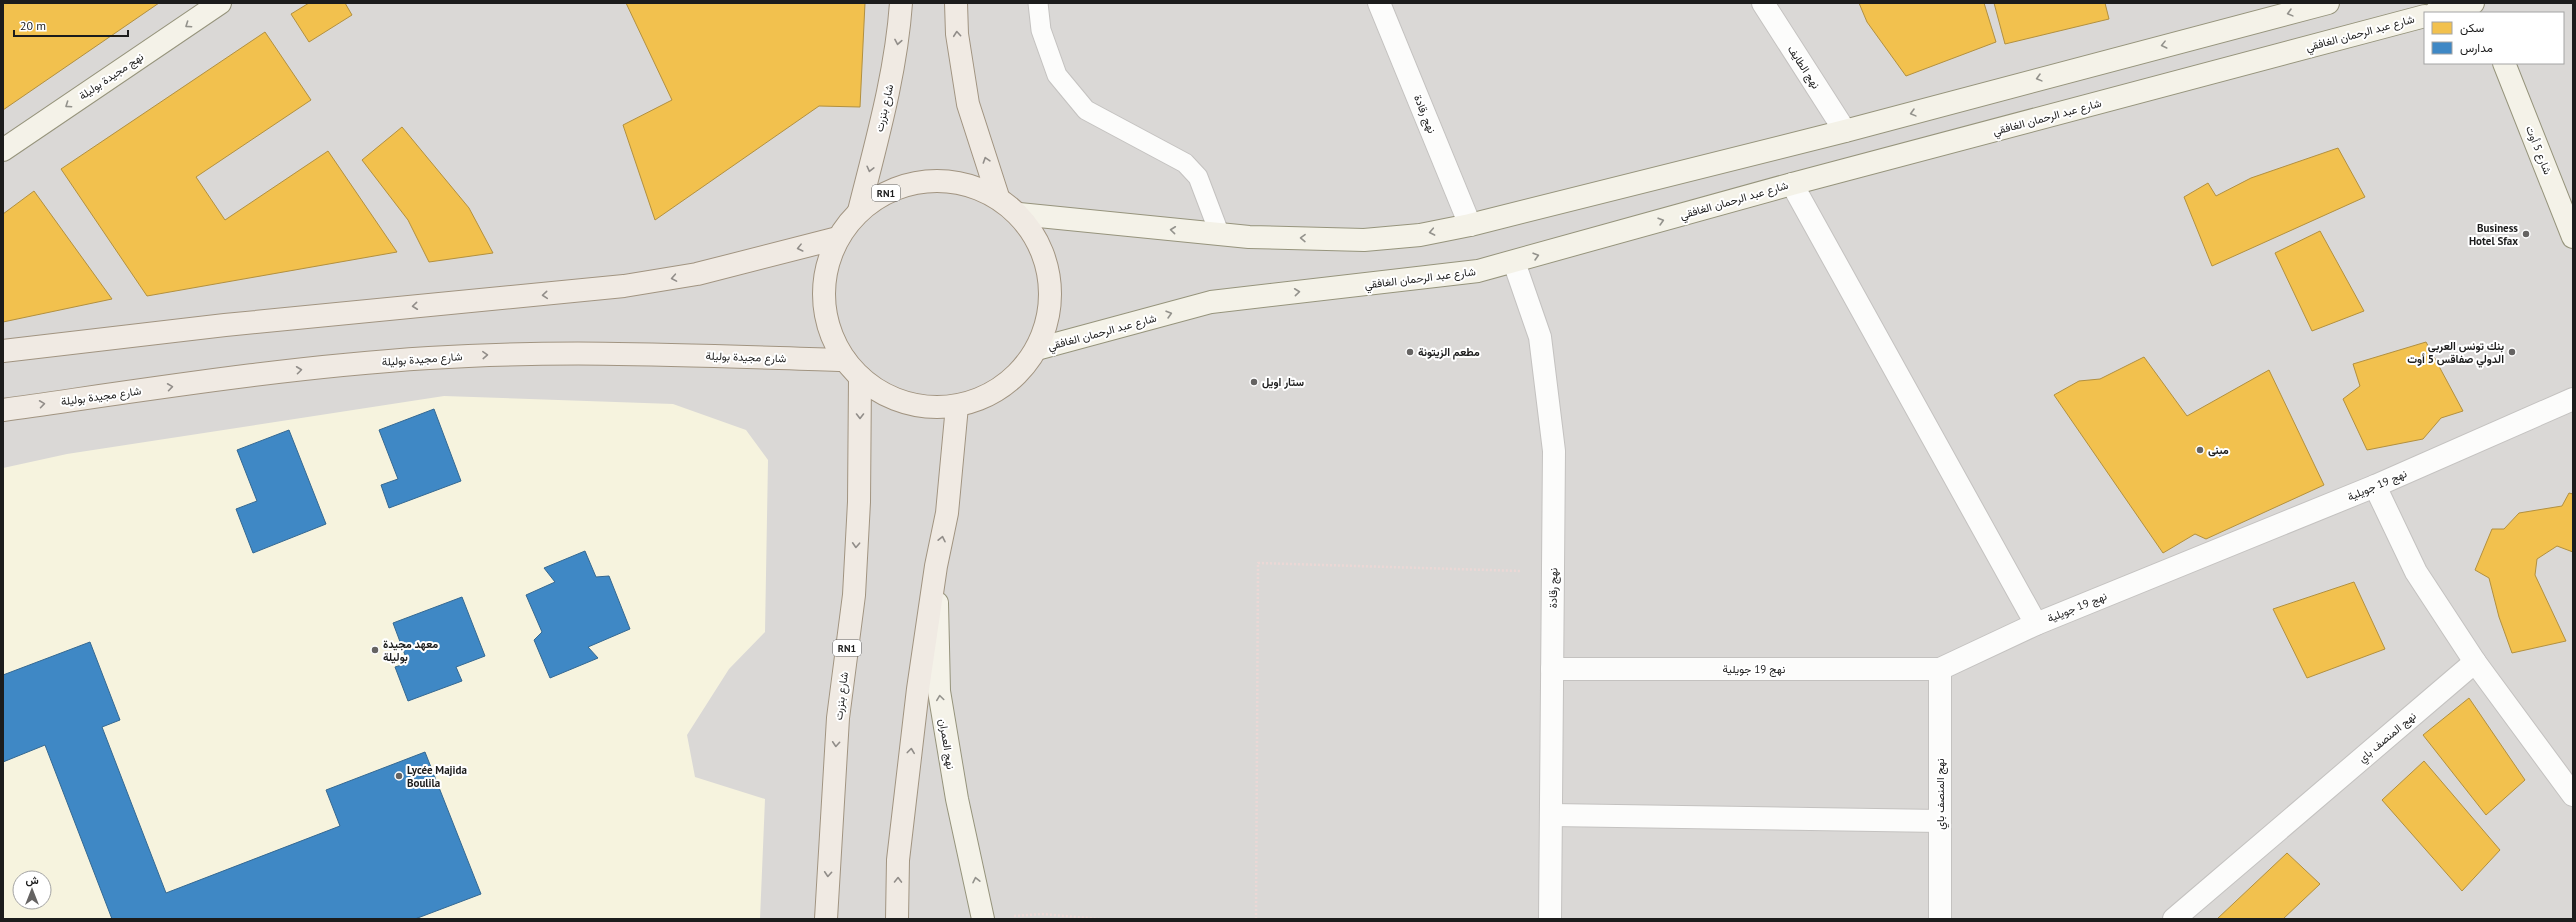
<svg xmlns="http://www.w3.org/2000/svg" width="2576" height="922" viewBox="0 0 2576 922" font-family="'PT Sans',Vazirmatn,sans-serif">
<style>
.residential{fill:#dad8d6;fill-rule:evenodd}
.education{fill:#f6f3de;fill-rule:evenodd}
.homes{fill:#f2c14e;stroke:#b2903f}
.schools{fill:#3f88c5;stroke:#346892}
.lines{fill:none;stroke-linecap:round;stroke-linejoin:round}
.lane-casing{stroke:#c4c2c0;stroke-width:21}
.street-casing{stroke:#c4c2c0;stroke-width:24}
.secondary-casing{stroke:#96947c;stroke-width:24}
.primary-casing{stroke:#a19481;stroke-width:24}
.path{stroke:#ebd8d6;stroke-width:2.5;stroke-dasharray:2 2;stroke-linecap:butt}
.lane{stroke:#fcfcfb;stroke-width:19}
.street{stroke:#fcfcfb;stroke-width:22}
.secondary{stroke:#f4f2e8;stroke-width:22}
.primary{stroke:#f0eae3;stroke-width:22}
.oneway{stroke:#93928c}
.oneway2{stroke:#918d89}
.poi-dot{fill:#656362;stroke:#fff;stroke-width:1.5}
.labels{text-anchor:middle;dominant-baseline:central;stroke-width:4;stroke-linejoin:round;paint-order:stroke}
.shield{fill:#fff;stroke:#606060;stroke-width:1}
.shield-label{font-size:10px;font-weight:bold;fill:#1c1c1c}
.street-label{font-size:11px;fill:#1c1c1c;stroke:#fff}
.poi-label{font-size:11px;font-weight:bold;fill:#1c1c1c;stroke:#fff;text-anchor:start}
</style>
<rect width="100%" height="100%" fill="#ece8e4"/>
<path class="residential" d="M3,3H2573V919H3ZM2425,13H2563V63H2425ZM20,878H44V902H20Z"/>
<path class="education" d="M444,396L673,404L746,430L768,460L765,632L729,669L687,735L695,777L765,799L760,919H3V468L67,454ZM20,878H44V902H20Z"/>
<g class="homes">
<path d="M3,3H159L3,110Z"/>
<path d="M309,3H345L352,15L309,42L291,14Z"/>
<path d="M626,3H865L860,107L819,106L655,220L623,125L672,100Z"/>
<path d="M1859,3H1984L1996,42L1906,76L1867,22Z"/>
<path d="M1994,3H2105L2109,19L2005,44Z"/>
<path d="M265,32L311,100L196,177L225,220L328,151L397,252L147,296L61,169Z"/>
<path d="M402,127L469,208L493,253L429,262L408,220L362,160Z"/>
<path d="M2338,148L2365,197L2212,266L2184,197L2208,183L2216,196L2251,178Z"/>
<path d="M34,191L112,299L3,322V214Z"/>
<path d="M2320,231L2364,311L2312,331L2275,253Z"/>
<path d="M2426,342L2463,411L2441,418L2423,439L2367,450L2343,399L2360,386L2353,364Z"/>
<path d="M2144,357L2187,416L2269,370L2324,485L2206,539L2195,534L2163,553L2054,395L2079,381L2100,379Z"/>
<path d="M2569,493L2573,494V552L2557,546L2537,559L2535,575L2566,641L2512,653L2499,617L2489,578L2475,570L2492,529H2504L2519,513L2562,506Z"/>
<path d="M2354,582L2385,649L2307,678L2273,609Z"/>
<path d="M2469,698L2525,780L2486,815L2423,735Z"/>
<path d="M2424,761L2500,850L2462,891L2382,800Z"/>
<path d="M2287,853L2320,884L2283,919H2217Z"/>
</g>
<g class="schools">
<path d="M434,409L461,481L389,508L381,485L398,479L379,430Z"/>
<path d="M289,430L326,524L253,553L236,509L257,501L237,450Z"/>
<path d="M585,551L596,577L609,576L630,629L588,647L598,658L550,678L534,640L542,632L526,595L555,582L544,568Z"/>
<path d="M462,597L485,656L456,667L462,681L408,701L395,667L408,663L393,623Z"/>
<path d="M90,642L120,720L102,727L166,893L340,826L326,790L425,752L481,894L415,919H112L45,745L3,762V675Z"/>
</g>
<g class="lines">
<defs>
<path id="lane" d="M1038,3L1041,30L1057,75L1086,110L1185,163L1198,177L1220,235"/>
<g id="street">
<path d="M1379,3L1470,225"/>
<path d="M1763,3L1845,131"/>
<path d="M1792,184L2036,624"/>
<path d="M1514,262L1540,337L1554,451L1550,919"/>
<path d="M2375,486L2416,572L2475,662"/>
<path d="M1552,669H1940L2036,624L2375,486L2573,399"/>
<path d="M1552,815L1940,821"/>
<path d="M1940,919V669"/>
<path d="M2174,919L2475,662L2573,795"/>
</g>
<g id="secondary">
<path d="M2435,13L2473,3"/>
<path d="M2504,63L2573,237"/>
<path d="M3,150L220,3"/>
<path d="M1019,214L1249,237L1364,240L1420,235L1470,225L1845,131L2328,3"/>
<path d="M1037,349L1211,302L1478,271L1792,184L2425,16"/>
<path d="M937,603L939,691L957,799L983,919"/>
</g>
<g id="primary">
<path d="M956,3L957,34L968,104L998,197"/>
<circle cx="937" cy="294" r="113"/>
<path d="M859,211C876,143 896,74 901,3"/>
<path d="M3,351L225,325L624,286L697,274L838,238"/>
<path d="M3,410C144,390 286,367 429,358C567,349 706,356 845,360"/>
<path d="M826,919L838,718L854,595L859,502L860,377"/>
<path d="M897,919L898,860L918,689L936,566L947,513L957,406"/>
</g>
</defs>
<use href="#lane" class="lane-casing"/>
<use href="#street" class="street-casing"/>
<use href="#secondary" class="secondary-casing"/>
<use href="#primary" class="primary-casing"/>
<g class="path">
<path d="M1014,916L1042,914L1099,919"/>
<path d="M1256,919L1258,563L1521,571"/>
</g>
<use href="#lane" class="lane"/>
<use href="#street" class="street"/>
<use href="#secondary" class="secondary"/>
<use href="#primary" class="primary"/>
</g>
<defs><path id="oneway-chevron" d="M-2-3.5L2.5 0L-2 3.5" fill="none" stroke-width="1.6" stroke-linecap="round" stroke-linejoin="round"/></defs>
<g class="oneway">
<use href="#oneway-chevron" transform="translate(2290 13) rotate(165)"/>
<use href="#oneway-chevron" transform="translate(188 25) rotate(146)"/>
<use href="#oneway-chevron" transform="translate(2164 45) rotate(166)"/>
<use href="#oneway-chevron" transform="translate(2039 78) rotate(165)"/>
<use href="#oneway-chevron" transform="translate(68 105) rotate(146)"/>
<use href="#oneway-chevron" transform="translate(1913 113) rotate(165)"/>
<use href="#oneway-chevron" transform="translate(1661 221) rotate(-16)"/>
<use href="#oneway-chevron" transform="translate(1173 230) rotate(-174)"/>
<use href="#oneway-chevron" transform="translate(1432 232) rotate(169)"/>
<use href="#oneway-chevron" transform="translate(1303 238) rotate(-179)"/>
<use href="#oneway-chevron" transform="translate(1536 256) rotate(-16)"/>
<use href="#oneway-chevron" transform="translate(1297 292) rotate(-6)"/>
<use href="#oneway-chevron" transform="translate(1169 314) rotate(-16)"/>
<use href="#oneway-chevron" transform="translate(940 698) rotate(-98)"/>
<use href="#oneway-chevron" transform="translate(976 880) rotate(-102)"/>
</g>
<g class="oneway2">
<use href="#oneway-chevron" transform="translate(957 34) rotate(-95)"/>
<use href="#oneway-chevron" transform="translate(898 42) rotate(100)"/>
<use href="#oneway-chevron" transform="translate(986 160) rotate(-108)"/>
<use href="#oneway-chevron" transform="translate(870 169) rotate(104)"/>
<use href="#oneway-chevron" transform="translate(800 248) rotate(166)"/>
<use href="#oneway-chevron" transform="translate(674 278) rotate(170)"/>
<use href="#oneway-chevron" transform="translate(545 295) rotate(175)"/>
<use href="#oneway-chevron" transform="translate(415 306) rotate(174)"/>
<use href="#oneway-chevron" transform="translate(485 355) rotate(-3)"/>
<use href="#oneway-chevron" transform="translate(299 370) rotate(-7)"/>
<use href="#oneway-chevron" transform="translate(170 387) rotate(-8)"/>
<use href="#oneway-chevron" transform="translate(42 404) rotate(-8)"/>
<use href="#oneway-chevron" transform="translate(860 416) rotate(90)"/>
<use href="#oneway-chevron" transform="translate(942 539) rotate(-78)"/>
<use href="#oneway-chevron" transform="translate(856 545) rotate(93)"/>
<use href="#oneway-chevron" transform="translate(836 744) rotate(94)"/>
<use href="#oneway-chevron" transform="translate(911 751) rotate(-83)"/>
<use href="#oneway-chevron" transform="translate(828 874) rotate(94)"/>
<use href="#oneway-chevron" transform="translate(898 880) rotate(-89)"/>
</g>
<g class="poi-dot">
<circle cx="2526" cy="234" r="4"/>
<circle cx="1410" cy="352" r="4"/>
<circle cx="2512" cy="352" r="4"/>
<circle cx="1254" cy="382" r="4"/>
<circle cx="2200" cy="450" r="4"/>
<circle cx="375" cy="650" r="4"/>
<circle cx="399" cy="776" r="4"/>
</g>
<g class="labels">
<g class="shield">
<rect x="872" y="185" width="28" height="16" rx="3"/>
<rect x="833" y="640" width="28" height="16" rx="3"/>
</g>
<g class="shield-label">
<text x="886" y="193">RN1</text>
<text x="847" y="648">RN1</text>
</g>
<g class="street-label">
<text transform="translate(2360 33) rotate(-15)">شارع عبد الرحمان الغافقي</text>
<text transform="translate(1804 67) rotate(57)">نهج الطايف</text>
<text transform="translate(111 76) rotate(-34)">نهج مجيدة بوليلة</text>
<text transform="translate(884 108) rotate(-77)">شارع بنزرت</text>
<text transform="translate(1425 114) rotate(68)">نهج رقادة</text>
<text transform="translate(2047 117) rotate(-15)">شارع عبد الرحمان الغافقي</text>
<text transform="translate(2539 150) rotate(68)">شارع 5 أوت</text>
<text transform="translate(1734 200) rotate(-16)">شارع عبد الرحمان الغافقي</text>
<text transform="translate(1420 278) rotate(-7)">شارع عبد الرحمان الغافقي</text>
<text transform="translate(1102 332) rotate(-15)">شارع عبد الرحمان الغافقي</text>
<text transform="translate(746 357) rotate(2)">شارع مجيدة بوليلة</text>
<text transform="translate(422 359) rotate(-4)">شارع مجيدة بوليلة</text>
<text transform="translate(101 396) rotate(-8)">شارع مجيدة بوليلة</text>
<text transform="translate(2377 485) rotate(-23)">نهج 19 جويلية</text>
<text transform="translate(1553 588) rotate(-89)">نهج رقادة</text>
<text transform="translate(2077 607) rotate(-22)">نهج 19 جويلية</text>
<text x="1754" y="669">نهج 19 جويلية</text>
<text transform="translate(841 696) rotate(-83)">شارع بنزرت</text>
<text transform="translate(2387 737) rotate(-40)">نهج المنصف باي</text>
<text transform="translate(947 744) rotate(81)">نهج العمران</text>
<text transform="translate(1940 794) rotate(-90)">نهج المنصف باي</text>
</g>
<g class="poi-label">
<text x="2518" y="228" text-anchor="end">Business<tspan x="2518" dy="13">Hotel Sfax</tspan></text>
<text x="2504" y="346" text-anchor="end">بنك تونس العربي<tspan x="2504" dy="13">الدولي صفاقس 5 أوت</tspan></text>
<text x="1418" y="352">مطعم الزيتونة</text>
<text x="1262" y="382">ستار اويل</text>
<text x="2208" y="450">مبنى</text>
<text x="383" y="644">معهد مجيدة<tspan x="383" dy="13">بوليلة</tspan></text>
<text x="407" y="770">Lycée Majida<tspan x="407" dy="13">Boulila</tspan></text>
</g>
</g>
<rect width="2576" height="922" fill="none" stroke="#1c1c1c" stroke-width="8"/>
<rect x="2424" y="12" width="140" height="52" fill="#ffffff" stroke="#a4a4a4"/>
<rect x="2432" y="22" width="20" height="12" fill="#f2c14e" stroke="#a4a4a4"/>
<text x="2460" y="32" font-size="12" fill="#1c1c1c">سكن</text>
<rect x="2432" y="42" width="20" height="12" fill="#3f88c5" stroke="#a4a4a4"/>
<text x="2460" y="52" font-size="12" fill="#1c1c1c">مدارس</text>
<g transform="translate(32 890)"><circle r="19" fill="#ffffff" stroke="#a4a4a4"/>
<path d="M0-3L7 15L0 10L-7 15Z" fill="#656362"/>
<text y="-6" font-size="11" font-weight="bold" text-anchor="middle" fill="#1c1c1c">ش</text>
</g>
<path d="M14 30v6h114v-6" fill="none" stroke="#1c1c1c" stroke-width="2"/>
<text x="20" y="30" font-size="12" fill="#1c1c1c" stroke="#ffffff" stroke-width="3" paint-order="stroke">20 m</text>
</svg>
